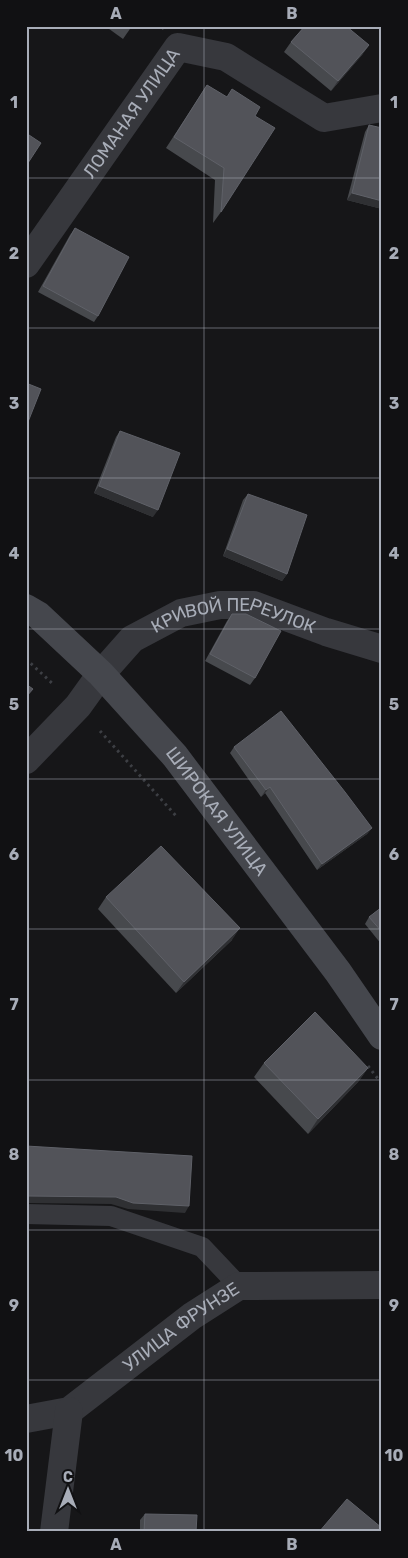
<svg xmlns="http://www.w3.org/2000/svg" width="408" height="1558" viewBox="0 0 408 1558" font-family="Rubik,sans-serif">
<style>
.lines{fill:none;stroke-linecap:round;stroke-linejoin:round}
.path{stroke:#3d3f44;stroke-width:3;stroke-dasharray:2.5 4;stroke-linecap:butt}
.lane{stroke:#37383d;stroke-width:20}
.street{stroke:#37383d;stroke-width:28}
.secondary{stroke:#45474d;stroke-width:28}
.wall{fill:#47494d}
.shaded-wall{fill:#2f3033}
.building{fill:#525359;stroke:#5f6168}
.grid{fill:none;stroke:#a8adb8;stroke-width:1;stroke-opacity:0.55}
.labels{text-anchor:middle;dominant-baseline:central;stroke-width:4.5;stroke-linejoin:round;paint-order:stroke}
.street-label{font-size:18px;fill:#a8adb8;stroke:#111113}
.neatline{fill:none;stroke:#a8adb8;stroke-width:2}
.grid-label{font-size:16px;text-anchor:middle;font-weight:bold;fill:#a8adb8}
</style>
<rect width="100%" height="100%" fill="#161618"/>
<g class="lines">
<g class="path">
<path d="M26,659L53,684"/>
<path d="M100,731L177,817"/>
<path d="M368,1066L382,1084"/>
</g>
<path class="lane" d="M26,1214L111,1216L202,1247L239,1286"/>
<g class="street">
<path id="s1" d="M26,264L178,47L226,57L324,118L382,108"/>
<path id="s2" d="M26,760L78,706L101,674L132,639L181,613L220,605H254L326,632L382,649"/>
<path id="s3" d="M26,1419L69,1411L192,1316L239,1286L382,1285"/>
<path d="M54,1532L69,1411"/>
</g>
<path class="secondary" id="s4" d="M26,608L38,615L101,674L175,756L338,972L382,1036"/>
</g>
<g class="wall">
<path d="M105,26H132L123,39Z"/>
<path d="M158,26H165L163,30Z"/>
<path d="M305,26H347L346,27L369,45L362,55L331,91L284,52L291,42Z"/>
<path d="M207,85L255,116L221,212L213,223L215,180L166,148Z"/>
<path d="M369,125L382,128V209L347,200L365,132Z"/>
<path d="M75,228L98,316L94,322L38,292L70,235Z"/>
<path d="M120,431L153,517L94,493L116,437Z"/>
<path d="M248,494L287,574L282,581L223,556L243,500Z"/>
<path d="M232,614L255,678L250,685L205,661L227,621Z"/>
<path d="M234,747L372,828L367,834L317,870L265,793L261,797L230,753Z"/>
<path d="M106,897L232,940L176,993L98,909Z"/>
<path d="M382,907V945L365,924L369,917Z"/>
<path d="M264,1063L368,1068L358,1082L308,1134L254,1077Z"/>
<path d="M145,1514L196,1532H140V1520Z"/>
</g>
<g class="shaded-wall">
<path d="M369,45L362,55L331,91L338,81Z"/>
<path d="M352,193L382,201V209L347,200Z"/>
<path d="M99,486L158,510L153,517L94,493Z"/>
<path d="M227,549L287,574L282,581L223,556Z"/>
<path d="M270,787L265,793L261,797L266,790Z"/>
<path d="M372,828L367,834L317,870L322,864Z"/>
<path d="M240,928L232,940L176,993L184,982Z"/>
<path d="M368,1068L358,1082L308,1134L318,1119Z"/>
<path d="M26,1196L116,1197L189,1206L185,1213L128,1209L111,1204L26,1203Z"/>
</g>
<g class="building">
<path d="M305,26H346L369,45L338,81L291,42Z"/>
<path d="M207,85L227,97L232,89L260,107L255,116L275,128L221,212L224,168L174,137Z"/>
<path d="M369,125L382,128V201L352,193Z"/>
<path d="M26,133L41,143L26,166Z"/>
<path d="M75,228L129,257L98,316L43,286Z"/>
<path d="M26,383L41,389L26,427Z"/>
<path d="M120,431L180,453L158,510L99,486Z"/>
<path d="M248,494L307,515L287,574L227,549Z"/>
<path d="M232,614H246L281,631L255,678L210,654Z"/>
<path d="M26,684L33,689L26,697Z"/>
<path d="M281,711L345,792L372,828L322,864L270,787L266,790L234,747Z"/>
<path d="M161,846L240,928L184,982L106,897Z"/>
<path d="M382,907V932L369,917Z"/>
<path d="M315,1012L368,1068L318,1119L264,1063Z"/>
<path d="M26,1146L192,1156L189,1206L133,1203L116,1197L26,1196Z"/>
<path d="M347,1499L382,1528V1532H319Z"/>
<path d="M145,1514L197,1515L196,1532H144Z"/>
</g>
<path class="grid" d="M204,26V1532M26,178H382M26,328H382M26,478H382M26,629H382M26,779H382M26,929H382M26,1080H382M26,1230H382M26,1380H382"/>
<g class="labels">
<g class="street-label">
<text stroke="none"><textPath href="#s1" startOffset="184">ЛОМАНАЯ УЛИЦА</textPath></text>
<text stroke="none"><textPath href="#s2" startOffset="270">КРИВОЙ ПЕРЕУЛОК</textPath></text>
<text stroke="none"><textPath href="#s4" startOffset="280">ШИРОКАЯ УЛИЦА</textPath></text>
<text stroke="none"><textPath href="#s3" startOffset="184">УЛИЦА ФРУНЗЕ</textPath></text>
</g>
</g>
<rect width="408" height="1558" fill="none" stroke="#111113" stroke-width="55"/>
<g transform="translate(68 1490)" stroke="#111113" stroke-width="4" paint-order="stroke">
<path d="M0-4L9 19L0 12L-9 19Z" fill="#a8adb8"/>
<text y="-8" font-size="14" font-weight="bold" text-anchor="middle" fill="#a8adb8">С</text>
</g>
<rect x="28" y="28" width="352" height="1502" class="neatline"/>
<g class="grid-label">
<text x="116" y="19">A</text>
<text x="292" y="19">B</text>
<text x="14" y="108">1</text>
<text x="394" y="108">1</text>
<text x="14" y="259">2</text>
<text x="394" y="259">2</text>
<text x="14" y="409">3</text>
<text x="394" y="409">3</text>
<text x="14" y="559">4</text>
<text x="394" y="559">4</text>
<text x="14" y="710">5</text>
<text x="394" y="710">5</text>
<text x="14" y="860">6</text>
<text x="394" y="860">6</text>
<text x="14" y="1010">7</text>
<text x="394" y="1010">7</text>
<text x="14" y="1160">8</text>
<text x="394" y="1160">8</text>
<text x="14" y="1311">9</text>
<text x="394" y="1311">9</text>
<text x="14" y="1461">10</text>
<text x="394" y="1461">10</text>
<text x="116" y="1550">A</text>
<text x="292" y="1550">B</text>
</g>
</svg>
